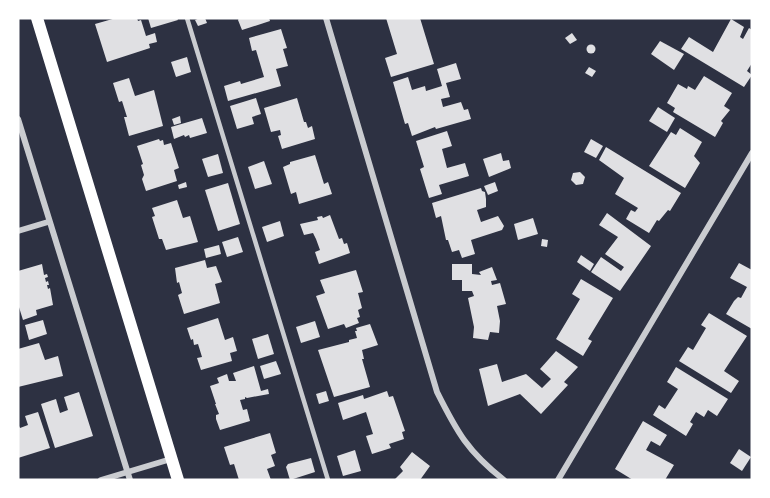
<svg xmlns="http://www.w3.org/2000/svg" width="770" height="498" viewBox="0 0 770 498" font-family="'Space Grotesk',sans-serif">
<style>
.building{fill:#e0e0e3}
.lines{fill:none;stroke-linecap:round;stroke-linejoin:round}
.service{stroke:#caccd0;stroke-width:4.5}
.minor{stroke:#caccd0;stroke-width:6}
.secondary{stroke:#fff;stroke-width:12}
</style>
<rect width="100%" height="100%" fill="#2d3142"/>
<g class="building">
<path d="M116,18H137L138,21L141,20L146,36L155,33L157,42L149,44L150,48L107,62L95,24Z"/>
<path d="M148,18H177L178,20L151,28Z"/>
<path d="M200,18H205L207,23L198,26L195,20Z"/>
<path d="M239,18H269L270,21L242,30L238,20Z"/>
<path d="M386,18H420L434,64L391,77L385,58L397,54Z"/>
<path d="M731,19L744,27L740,37L743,39L749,28L752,30V63L747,71L752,75L744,87L681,49L689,37L713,52Z"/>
<path d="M281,29L287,48L283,49L288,66L276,69L281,86L228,101L224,86L240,81L241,84L264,77L256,50L252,51L249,38Z"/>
<path d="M572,33L577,40L570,44L565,38Z"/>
<path d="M660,41L684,54L674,70L651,54Z"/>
<circle cx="591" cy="49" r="4.5"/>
<path d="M187,57L191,72L176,77L171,62Z"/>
<path d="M456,63L461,79L446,83L450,97L441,99L443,107L461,102L464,110L468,109L471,119L436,129L435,127L412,136L408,123L405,124L393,82L408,77L412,90L425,86L426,91L442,86L437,69Z"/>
<path d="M589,67L596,71L592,77L585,73Z"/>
<path d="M704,76L732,93L724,106L730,110L721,121L723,123L715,137L673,112L675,108L667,103L678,84L687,89L688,86L695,90Z"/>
<path d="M129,78L135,96L154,90L163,126L129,136L124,117H127L122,101L119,102L113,83Z"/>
<path d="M256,98L261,114L252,117L254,124L237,129L230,106Z"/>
<path d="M297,98L304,122H306L308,128L312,126L315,139L282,149L278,136L281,135L280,130L271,132L264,108Z"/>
<path d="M658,107L675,118L667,132L649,121Z"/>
<path d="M180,116L181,123L174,125L172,119Z"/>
<path d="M202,118L207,133L190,138L189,135L185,137L184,135L174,139L171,127Z"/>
<path d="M680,128L702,142L694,156L700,163L685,188L649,166L671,132L676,135Z"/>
<path d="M447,131L452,146L442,149L447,168L465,163L469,176L439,185L442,194L429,198L420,169L424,167L416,141Z"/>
<path d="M159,139L160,141L163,140L164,145L171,143L179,168L174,170L177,181L146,191L142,179L144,175L141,165L143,164L137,146Z"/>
<path d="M591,139L603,146L596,158L584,152Z"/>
<path d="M606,147L681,193L670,211L668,210L659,221L657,220L649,233L626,219L631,210L635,212L638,208L615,194L624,178L599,160Z"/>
<path d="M501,153L503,161L509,160L511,168L489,177L483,159Z"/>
<path d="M218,154L223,173L208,177L202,159Z"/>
<path d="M315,155L324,184L328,182L332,194L299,204L296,192L291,194L283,167L290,164V162Z"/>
<path d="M264,161L272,184L255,189L248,167Z"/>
<path d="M580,172L585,177L583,184L576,185L571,180L573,173Z"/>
<path d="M186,182L187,187L179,189L178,185Z"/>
<path d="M495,182L498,191L488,195L484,186Z"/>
<path d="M228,183L240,224L218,231L205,190Z"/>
<path d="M481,188L482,191L485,192L486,199V207L477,210L481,222L498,216L504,226L502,230L471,240L475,254L462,258L459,250L452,252L448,240H446L441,216L436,218L432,203Z"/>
<path d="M177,200L183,218L190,216L198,242L166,250L162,239H159L152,217L155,216L152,208Z"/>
<path d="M607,213L651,246L620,291L591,272L601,257L621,271L624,267L605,254L618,237L599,225Z"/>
<path d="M330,215L339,239L342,238L344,244L347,243L350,253L319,264L315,252L320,250L316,239L313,233L304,235L300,224L318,220L317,217L322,216L323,218Z"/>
<path d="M533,218L538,234L518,240L514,224Z"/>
<path d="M280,221L284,236L267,242L262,227Z"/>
<path d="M238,237L243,252L227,257L222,242Z"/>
<path d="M542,239L548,240L547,247L541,246Z"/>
<path d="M219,245L221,254L206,258L204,249Z"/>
<path d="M581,255L594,264L590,271L577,262Z"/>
<path d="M205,260L207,268L216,266L222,282L215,284L220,303L184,314L178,295L182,293L179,282L177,283L175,268Z"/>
<path d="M739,263L752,270V329L726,314L734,301L738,297L741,298L747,287L730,278Z"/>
<path d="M42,264L44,275L47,274L48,277L45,278L46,282L48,281L49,285H47L48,289L50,288L53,305L36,310L37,315L23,320L18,304V271Z"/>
<path d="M452,264H472V274L481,275L479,272L492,267L497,280L491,281L492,285L500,283L506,304L497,306L500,321L499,333L490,332L488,340L473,338L474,327L468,298L474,296L472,291H462V280H452Z"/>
<path d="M356,270L363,292L358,293L362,308L358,310L360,317L357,318L359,323L346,328L344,324L328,329L316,296L325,293L320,280Z"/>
<path d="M581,279L613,298L588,339L592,341L583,356L556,339L580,299L572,294Z"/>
<path d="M709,313L747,336L724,371L739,381L731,393L679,361L688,347L693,350L706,328L701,325Z"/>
<path d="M218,318L225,340L233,337L237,351L230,353L232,361L201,370L197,358L202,357L198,344L194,345L193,339L191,340L187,328Z"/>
<path d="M43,320L47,334L29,340L25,325Z"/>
<path d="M315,321L320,337L301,343L296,327Z"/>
<path d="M370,324L378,345L362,350L364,359H362L370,387L334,397L318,350L349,342V340L357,338L355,331H357L356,328Z"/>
<path d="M268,334L274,354L258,359L252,339Z"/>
<path d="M39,343L45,360L58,356L63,376L18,387V349Z"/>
<path d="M556,351L578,367L564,382L568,385L541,414L520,394L488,406L479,369L497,364L502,382L526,374L542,388L551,379L540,369Z"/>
<path d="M276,361L281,374L264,379L260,366Z"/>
<path d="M254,366L261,391L268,389L269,394L247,398L245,397V399L240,400L243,410L247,409L250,421L220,430L216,419V415L219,414L215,404H216L210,386L219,383L217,378L227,374L229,381H236L233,373Z"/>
<path d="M676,367L728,399L717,416L708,410L704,417L696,412L690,422L693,424L686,436L653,415L659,405L665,409L678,389L667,382Z"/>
<path d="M326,391L329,401L319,404L316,394Z"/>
<path d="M387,391L389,397L393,396L405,431L402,432L404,439L389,444L391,448L372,454L366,436L373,434L366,412L343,420L338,403L363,395L364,399Z"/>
<path d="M79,392L93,436L55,448L41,404L56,399L60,413L68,410L64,397Z"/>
<path d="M38,412L50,448L18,458V424L20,428L28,425L25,416Z"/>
<path d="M643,421L667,435L660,446L651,441L646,450L674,465L665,480H633L615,469Z"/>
<path d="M270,433L276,453L271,455L275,466L267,469L271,480H239L234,464L230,465L224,447Z"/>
<path d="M739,449L751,457L742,471L730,463Z"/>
<path d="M355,450L361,471L343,476L337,456Z"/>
<path d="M412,452L430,466L420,480H394L403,471L400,467Z"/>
<path d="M311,458L315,472L290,480L286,467L288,464Z"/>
</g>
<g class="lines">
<path class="service" d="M187,18L328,480"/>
<g class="minor">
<path d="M326,18L437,392C457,432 468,452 504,480"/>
<path d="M18,119L130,480"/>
<path d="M18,231L48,222"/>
<path d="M101,480L171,459"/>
<path d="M558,480L752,153"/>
</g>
<path class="secondary" d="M37,18L178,480"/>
</g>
<rect width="770" height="498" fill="none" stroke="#ffffff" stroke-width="39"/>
</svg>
